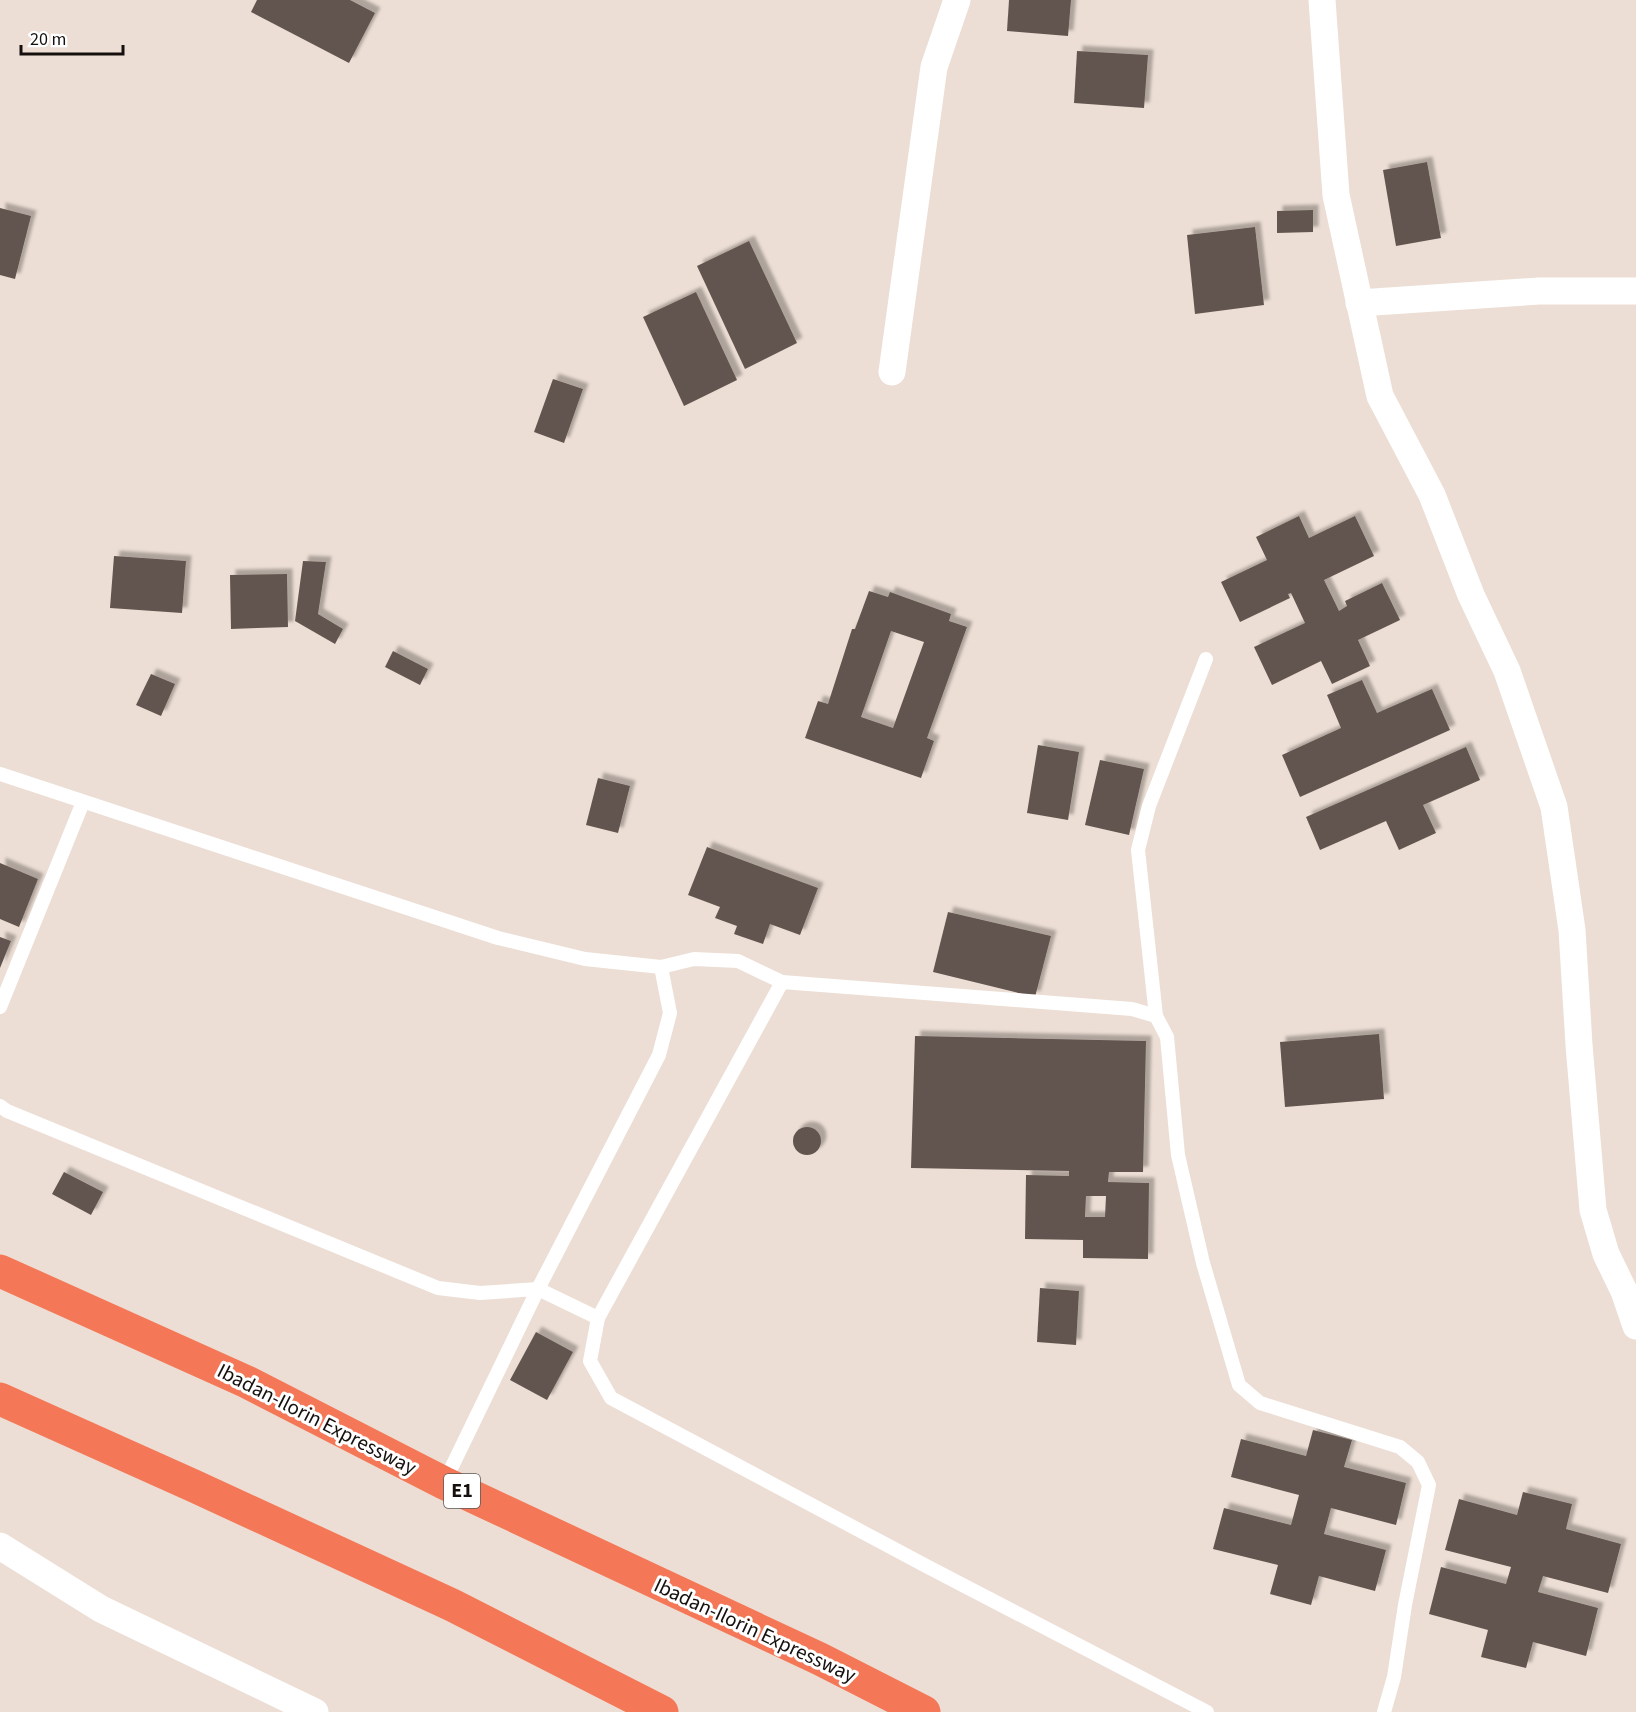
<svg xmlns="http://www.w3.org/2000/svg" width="1636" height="1712" viewBox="0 0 1636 1712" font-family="'Source Sans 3',sans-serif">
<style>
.building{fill:#62554f;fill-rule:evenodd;filter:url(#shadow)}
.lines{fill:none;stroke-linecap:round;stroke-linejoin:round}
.lane{stroke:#fff;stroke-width:14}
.street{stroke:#fff;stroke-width:27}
.highway{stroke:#f47857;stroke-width:33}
.labels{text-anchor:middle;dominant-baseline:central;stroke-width:6;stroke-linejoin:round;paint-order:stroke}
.shield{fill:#fff;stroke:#5b5856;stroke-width:1.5}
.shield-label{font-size:20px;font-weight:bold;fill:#15100d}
.street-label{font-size:21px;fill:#15100d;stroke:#fff}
</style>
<defs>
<filter id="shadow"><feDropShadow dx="5.5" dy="-5.5" stdDeviation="1.5" flood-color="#0004"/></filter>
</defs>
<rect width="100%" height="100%" fill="#ecded4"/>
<g class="building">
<path d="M257,0H350L375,13L349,63L251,12Z"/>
<path d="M1009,0H1071L1068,36L1007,31Z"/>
<path d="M1077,51L1148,55L1144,108L1074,103Z"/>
<path d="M1427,162L1441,238L1396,246L1383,170Z"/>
<path d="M0,208L31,216L15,279L0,275Z"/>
<path d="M1313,210V232L1277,233V211Z"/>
<path d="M1255,227L1264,305L1195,314L1187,235Z"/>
<path d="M749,241L797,343L745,369L697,266Z"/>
<path d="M696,292L737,380L684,406L643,317Z"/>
<path d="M553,379L583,389L564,443L534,432Z"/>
<path d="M1299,516L1309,538L1355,516L1374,556L1324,580L1339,611L1347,606L1345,601L1382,583L1400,620L1358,640L1370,666L1332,684L1321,661L1272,685L1254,647L1305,623L1291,593L1288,594L1290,598L1240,622L1221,582L1267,560L1256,537Z"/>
<path d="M114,556L186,561L182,613L110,608Z"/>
<path d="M303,561L326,562L318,614L343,629L335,644L295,621Z"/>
<path d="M287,574L288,627L231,629L230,575Z"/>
<path d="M869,591L888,597L890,592L951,614L949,621L967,627L927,738L934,741L921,778L805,738L818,701L828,704L852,629H855ZM891,631L924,642L893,728L861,717Z"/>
<path d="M393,651L428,669L420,685L385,667Z"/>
<path d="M151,674L175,684L161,716L136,705Z"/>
<path d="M1362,680L1377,713L1432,689L1450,730L1300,797L1282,755L1341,728L1327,695Z"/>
<path d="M1038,745L1079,752L1068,820L1027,813Z"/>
<path d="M1466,747L1480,780L1423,805L1436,833L1399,850L1386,821L1320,850L1306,817Z"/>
<path d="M1100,760L1144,769L1129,835L1085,825Z"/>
<path d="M598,778L630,786L618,833L586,825Z"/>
<path d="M707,847L818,888L800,935L770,924L763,944L734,934L737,926L715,918L720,907L688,895Z"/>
<path d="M0,863L38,879L19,927L0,919Z"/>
<path d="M948,912L1051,936L1035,997L933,972Z"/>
<path d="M0,937L11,941L0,968Z"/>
<path d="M1379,1034L1384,1099L1285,1107L1280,1042Z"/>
<path d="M915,1036L1146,1041L1143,1172H1109L1108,1182L1149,1183L1148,1259L1083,1258V1240L1025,1239L1026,1175L1069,1176V1171L911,1168ZM1086,1196H1106L1105,1217H1085Z"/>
<circle cx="807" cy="1141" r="14"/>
<path d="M64,1172L103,1192L91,1215L52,1194Z"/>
<path d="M1040,1288L1079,1291L1076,1345L1037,1342Z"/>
<path d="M536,1332L573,1352L547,1400L510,1380Z"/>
<path d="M1313,1430L1352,1440L1344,1467L1406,1483L1396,1525L1331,1508L1324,1534L1386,1550L1375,1591L1319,1576L1311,1605L1270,1594L1278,1565L1213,1549L1224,1508L1291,1525L1299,1495L1231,1477L1241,1439L1306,1456Z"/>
<path d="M1523,1492L1572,1504L1566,1529L1621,1544L1608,1593L1543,1576L1538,1592L1598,1608L1586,1656L1533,1642L1526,1668L1481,1657L1488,1630L1429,1614L1441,1567L1506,1584L1511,1567L1445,1550L1459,1499L1517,1515Z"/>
</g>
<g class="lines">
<g class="lane">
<path d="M1206,659L1149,806L1138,850L1156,1016L1167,1037L1178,1155L1203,1263L1239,1385L1260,1403L1400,1447L1418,1462L1429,1485L1405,1605L1394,1677L1384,1712"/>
<path d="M0,774L498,938L585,959L661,967L694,959L738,961L782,982L1132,1009L1156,1016"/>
<path d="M782,982L598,1318L590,1361L611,1398L930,1568L1207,1712"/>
<path d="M0,1007L83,802"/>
<path d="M0,1106L7,1111L438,1288L480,1293L538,1289L598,1318"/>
<path d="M444,1483L538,1289L659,1055L670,1013L661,967"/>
</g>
<g class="street">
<path d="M1322,0L1336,195L1380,396L1432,495L1471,595L1507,671L1554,807L1572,930L1579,1045L1593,1210L1606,1254L1624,1291L1636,1326"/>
<path d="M1359,303L1539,291H1636"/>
<path d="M892,372L934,67L957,0"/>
<path d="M0,1546L101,1609L315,1712"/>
</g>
<g class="highway">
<path d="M0,1271L247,1382L444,1483L820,1659L924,1712"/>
<path d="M0,1399L194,1486L452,1605L662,1712"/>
</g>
</g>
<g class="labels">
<rect class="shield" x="444" y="1474" width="36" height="34" rx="4.5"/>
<g class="shield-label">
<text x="462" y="1491">E1</text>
</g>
<g class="street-label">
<text transform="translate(317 1419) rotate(27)">Ibadan-Ilorin Expressway</text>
<text transform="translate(755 1630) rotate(25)">Ibadan-Ilorin Expressway</text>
</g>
</g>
<path d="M21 45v9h102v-9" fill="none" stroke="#15100d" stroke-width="3"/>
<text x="30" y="45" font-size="18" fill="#15100d" stroke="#ffffff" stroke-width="4.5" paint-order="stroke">20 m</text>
</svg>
